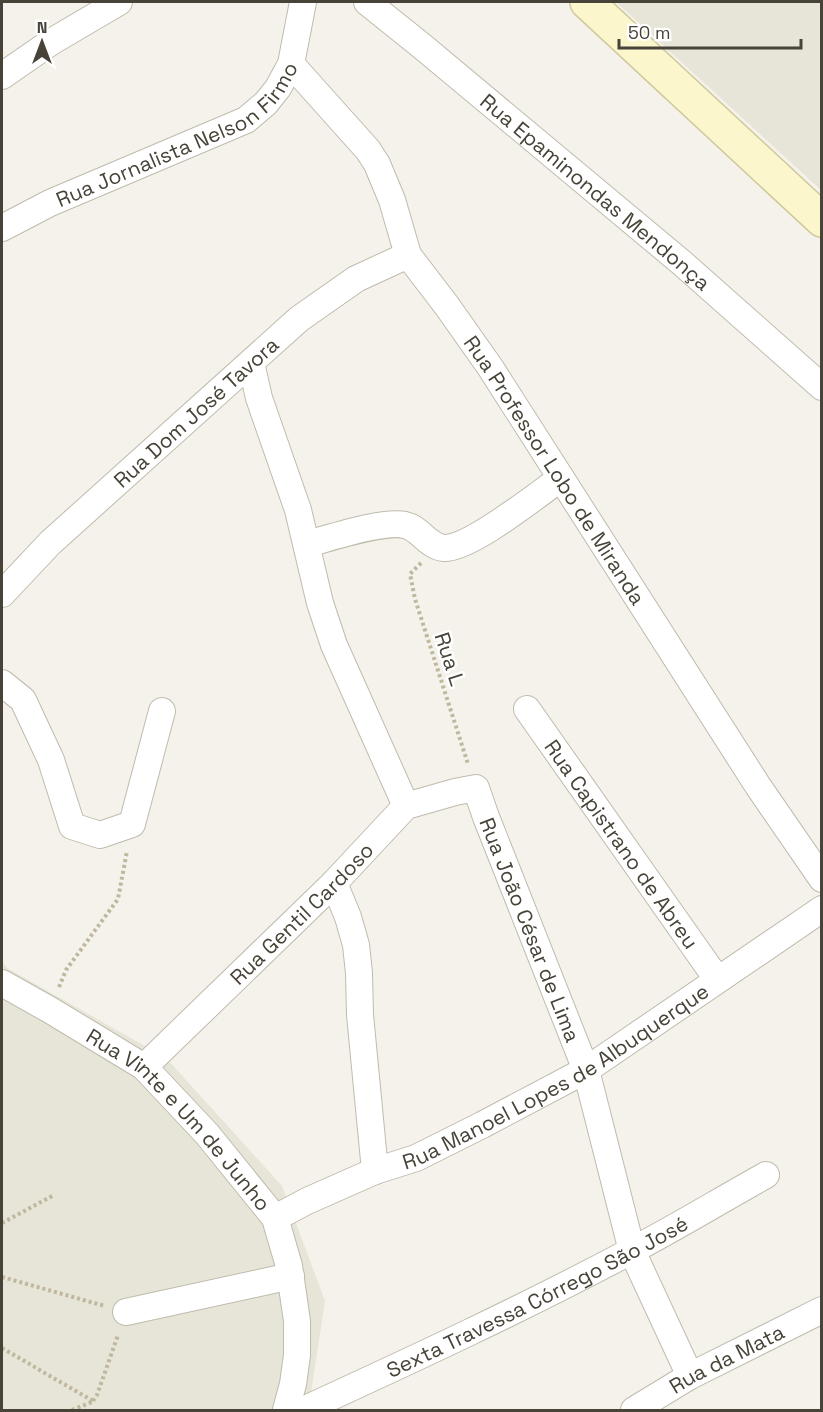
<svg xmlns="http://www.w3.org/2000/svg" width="823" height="1412" viewBox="0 0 823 1412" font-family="'Space Grotesk',sans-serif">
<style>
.residential{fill:#e7e4d8}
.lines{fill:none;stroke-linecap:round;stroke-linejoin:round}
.street-casing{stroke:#bfbbad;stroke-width:28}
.secondary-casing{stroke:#d0c99c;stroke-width:36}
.path{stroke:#bfb89f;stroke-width:4;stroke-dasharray:3 3;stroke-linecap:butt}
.street{stroke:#fff;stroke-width:26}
.secondary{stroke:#fbf6cc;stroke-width:33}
.labels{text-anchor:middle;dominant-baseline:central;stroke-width:5;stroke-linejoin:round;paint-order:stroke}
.street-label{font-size:21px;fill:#474338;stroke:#fff}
</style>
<rect width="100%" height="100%" fill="#f4f2ea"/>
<g class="residential">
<path d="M616,2H821V190Z"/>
<path d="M2,962L7,968L166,1058L282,1186L325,1301L310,1399L303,1410H2Z"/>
</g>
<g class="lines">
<defs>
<g id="street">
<path id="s1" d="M367,2L423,47L682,263L822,387"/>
<path id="s2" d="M291,64L368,150L377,164L392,200L408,255L447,306L490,367L758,786L822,879"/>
<path d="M2,76L51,42L119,2"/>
<path id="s3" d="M2,228L50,203L246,120L266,103L278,88L291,64L303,2"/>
<path d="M251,363L259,398L298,510L320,603L334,645L406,806"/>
<path d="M307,544C330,538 383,520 405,525C420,528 428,547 444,548C470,549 537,495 561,478"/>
<path id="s4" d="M2,594L50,543L299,319L356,279L408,255"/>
<path d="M2,683L23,700L51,760L72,826L100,835L132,824L162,711"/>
<path id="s5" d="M527,709L717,979"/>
<path d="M334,883L348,917L356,945L359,973L360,1015L375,1171"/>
<path id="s6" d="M2,983L50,1010L144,1067L207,1134L275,1218L289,1266L297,1321V1355L293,1384L286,1410"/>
<path id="s7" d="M144,1067L334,883L406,806L455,792L476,788L486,817L586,1070L632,1251L690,1376"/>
<path id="s8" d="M275,1218L307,1201L375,1171L416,1158L482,1125L586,1070L822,909"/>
<path d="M126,1312L291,1276"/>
<path id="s9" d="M303,1410C414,1359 524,1308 631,1251C677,1227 721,1200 766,1175"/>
<path id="s10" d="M634,1410L690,1376L822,1310"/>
</g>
<path id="secondary" d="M587,2L822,220"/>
</defs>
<use href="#street" class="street-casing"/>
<use href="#secondary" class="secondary-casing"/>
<g class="path">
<path d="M421,563L410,574L415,599L468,764"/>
<path d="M59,987L66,970L118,899L127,851"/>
<path d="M2,1223L54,1195"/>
<path d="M2,1277L105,1306"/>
<path d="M2,1348L93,1401"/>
<path d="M93,1401L97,1395L118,1335"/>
<path d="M72,1410L92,1402"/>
</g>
<use href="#street" class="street"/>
<use href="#secondary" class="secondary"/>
</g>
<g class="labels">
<g class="street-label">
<text stroke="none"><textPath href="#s3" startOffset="201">Rua Jornalista Nelson Firmo</textPath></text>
<text stroke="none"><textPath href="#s1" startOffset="297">Rua Epaminondas Mendonça</textPath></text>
<text stroke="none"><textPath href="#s4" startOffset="266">Rua Dom José Tavora</textPath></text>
<text stroke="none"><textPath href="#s2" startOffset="489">Rua Professor Lobo de Miranda</textPath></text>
<text transform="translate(450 659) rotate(72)">Rua L</text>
<text stroke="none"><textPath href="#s5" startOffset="165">Rua Capistrano de Abreu</textPath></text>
<text stroke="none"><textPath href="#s7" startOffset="220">Rua Gentil Cardoso</textPath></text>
<text stroke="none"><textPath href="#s7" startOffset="594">Rua João César de Lima</textPath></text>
<text stroke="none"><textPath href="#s8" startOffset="315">Rua Manoel Lopes de Albuquerque</textPath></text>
<text stroke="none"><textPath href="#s6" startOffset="226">Rua Vinte e Um de Junho</textPath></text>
<text stroke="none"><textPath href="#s9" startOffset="260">Sexta Travessa Córrego São José</textPath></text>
<text stroke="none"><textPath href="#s10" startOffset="106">Rua da Mata</textPath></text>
</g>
</g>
<rect width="823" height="1412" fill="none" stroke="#474338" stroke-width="6"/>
<g transform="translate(42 42)" stroke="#ffffff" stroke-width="4.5" paint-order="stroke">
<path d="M0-4.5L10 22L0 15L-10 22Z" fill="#474338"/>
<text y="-9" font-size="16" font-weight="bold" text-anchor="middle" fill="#474338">N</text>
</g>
<path d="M619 39v9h182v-9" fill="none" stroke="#474338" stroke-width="3"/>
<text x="628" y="39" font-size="18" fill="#474338" stroke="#ffffff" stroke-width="4.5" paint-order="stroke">50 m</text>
</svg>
